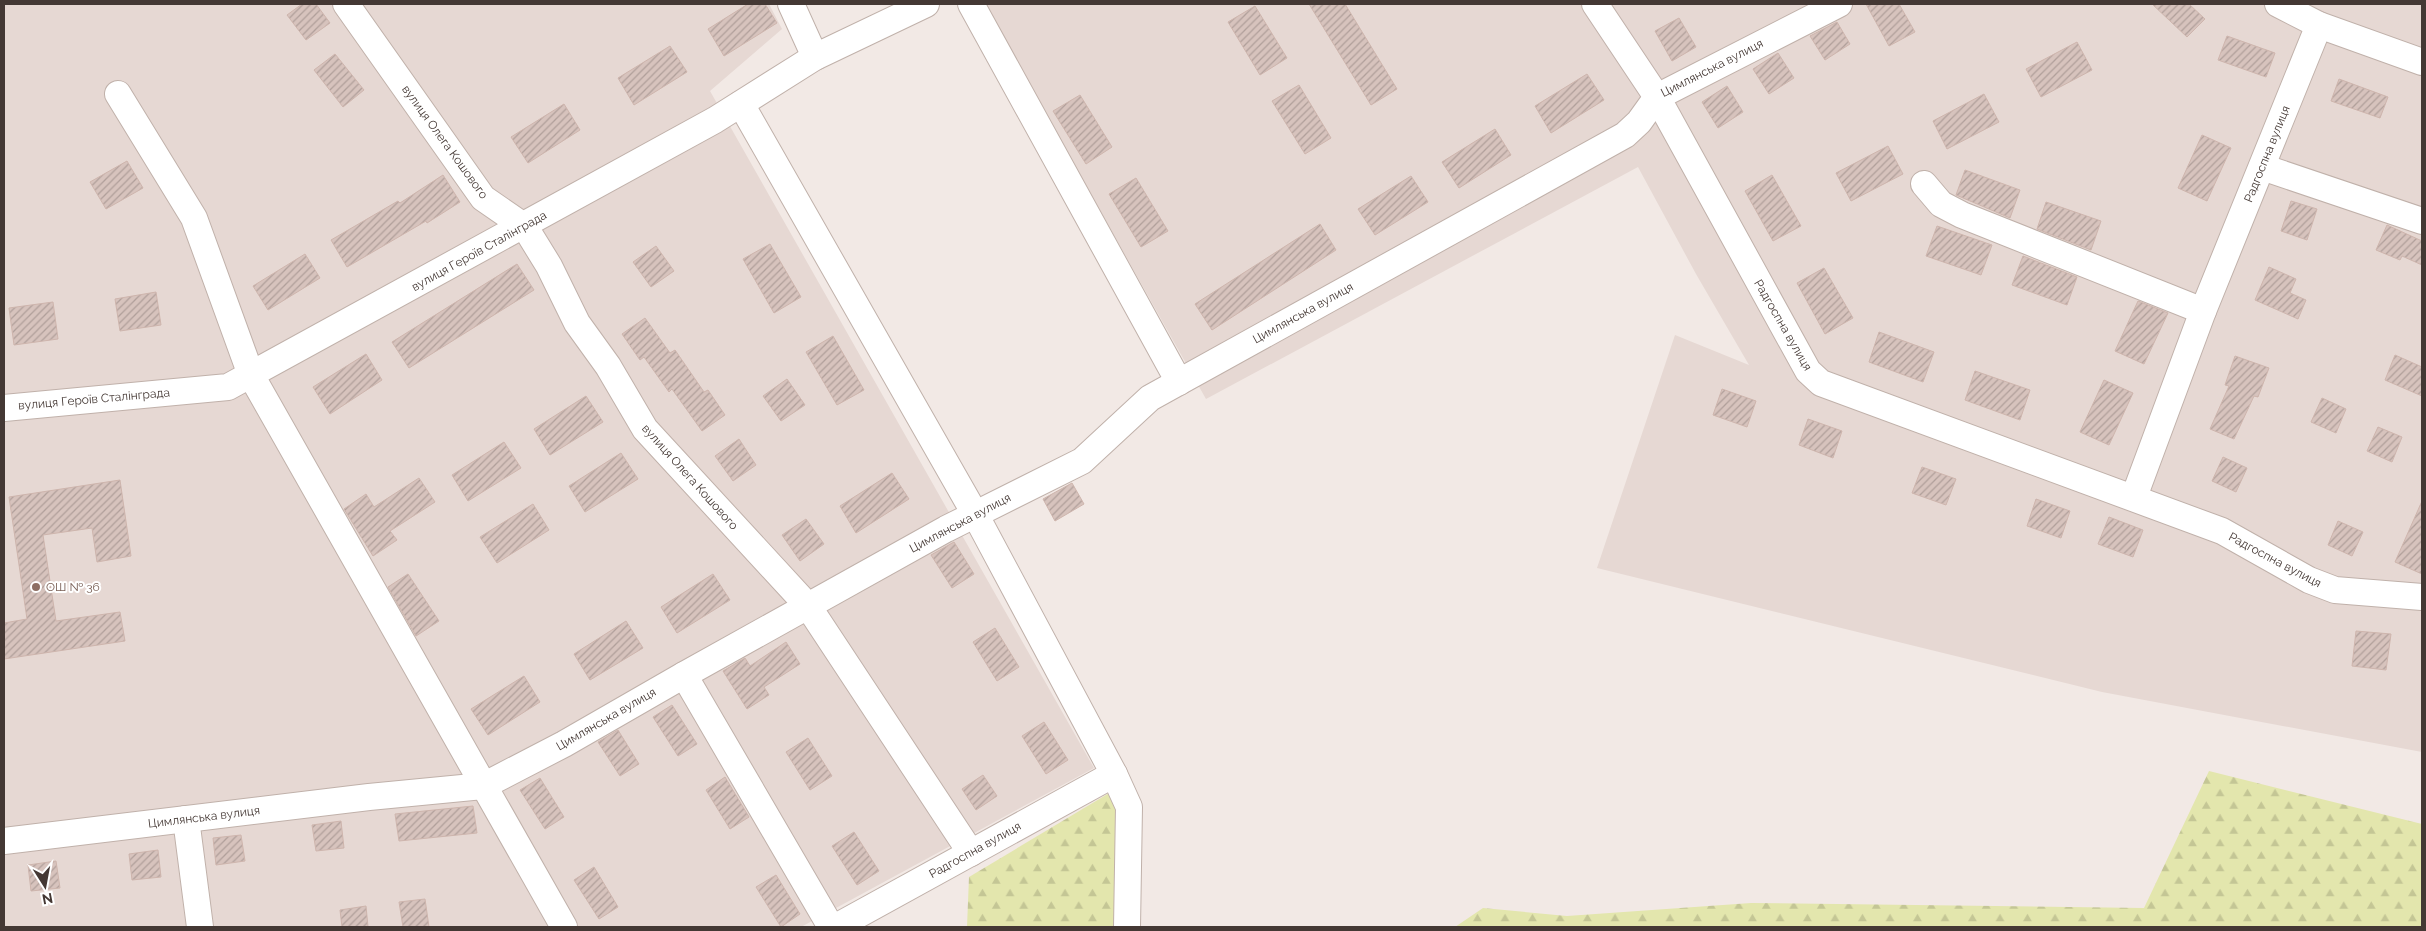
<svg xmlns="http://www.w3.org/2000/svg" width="2426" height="931" viewBox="0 0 2426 931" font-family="Raleway,sans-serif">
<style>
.residential{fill:#e6d8d3}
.forest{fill:url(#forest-firs)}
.building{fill:url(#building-hatch);stroke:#ceb5ad}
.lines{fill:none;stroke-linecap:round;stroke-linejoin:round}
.minor-casing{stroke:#c0b1aa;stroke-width:28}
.minor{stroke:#fff;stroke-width:26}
.education-dot{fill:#8d6e63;stroke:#fff;stroke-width:2}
.labels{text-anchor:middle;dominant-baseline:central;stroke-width:4;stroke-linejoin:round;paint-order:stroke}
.street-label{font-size:12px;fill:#443834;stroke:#fff}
.education-label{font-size:12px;fill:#785e54;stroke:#fff;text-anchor:start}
</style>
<defs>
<pattern id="forest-firs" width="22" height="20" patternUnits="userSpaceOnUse" patternTransform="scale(1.25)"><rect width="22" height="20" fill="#e3e6ad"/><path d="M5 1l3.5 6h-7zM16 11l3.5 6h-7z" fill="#c4c695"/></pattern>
<pattern id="building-hatch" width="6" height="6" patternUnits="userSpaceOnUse" patternTransform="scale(1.25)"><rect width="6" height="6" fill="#d7c3bd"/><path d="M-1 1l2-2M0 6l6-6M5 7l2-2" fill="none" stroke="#b09f9a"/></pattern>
</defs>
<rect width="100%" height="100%" fill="#f2e9e5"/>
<g class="residential">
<path d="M4,4H769L782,29L710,91L1094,768L801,927H4Z"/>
<path d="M984,4H2422V752L2102,692L1597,568L1675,335L1749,365L1696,274L1638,167L1206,399Z"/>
</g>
<g class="forest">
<path d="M2209,771L2422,824V927H1455L1483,908L1567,916L1751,903L2144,908Z"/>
<path d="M1116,789V927H967L969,877Z"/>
</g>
<g class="building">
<path d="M302,4H316L330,23L306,40L287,15Z"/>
<path d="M748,4H765L777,23L724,56L708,29Z"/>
<path d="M1309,4H1345L1397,89L1371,105Z"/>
<path d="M1866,4H1899L1915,32L1889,46Z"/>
<path d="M2152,4H2189L2205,19L2187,37Z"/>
<path d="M1255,6L1287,58L1260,75L1228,22Z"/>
<path d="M1679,18L1696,47L1672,61L1655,31Z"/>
<path d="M1837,22L1850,44L1825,60L1810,36Z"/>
<path d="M2227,36L2275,53L2266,77L2218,60Z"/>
<path d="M2077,42L2092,70L2041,97L2026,69Z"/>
<path d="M670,46L687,72L634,105L618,78Z"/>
<path d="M1778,53L1794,78L1769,94L1753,69Z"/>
<path d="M335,54L364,90L343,107L314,70Z"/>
<path d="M1587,74L1604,100L1551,133L1535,106Z"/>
<path d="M2339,79L2388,97L2380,118L2331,101Z"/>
<path d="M1299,85L1331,138L1305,154L1272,101Z"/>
<path d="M1727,86L1743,112L1718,128L1702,102Z"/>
<path d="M1984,94L1999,122L1947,149L1933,121Z"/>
<path d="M1080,95L1112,147L1086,164L1053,111Z"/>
<path d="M564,104L580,130L528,163L511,137Z"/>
<path d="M1495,129L1511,155L1459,188L1442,162Z"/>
<path d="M2202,135L2231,148L2207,201L2178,188Z"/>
<path d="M1888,146L1903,174L1851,201L1836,173Z"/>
<path d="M127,161L143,188L106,209L90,182Z"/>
<path d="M1965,170L2020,190L2010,218L1956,195Z"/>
<path d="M443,175L460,202L427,223L426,221L347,267L331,240L398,201L400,203Z"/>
<path d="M1772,175L1801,226L1773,241L1745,191Z"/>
<path d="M1411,176L1428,202L1375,235L1358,209Z"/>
<path d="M1136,178L1168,231L1141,247L1109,194Z"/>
<path d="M2291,201L2317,209L2307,240L2281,231Z"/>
<path d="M2046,202L2101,221L2091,250L2037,229Z"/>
<path d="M1320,224L1336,250L1212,330L1195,304Z"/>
<path d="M2387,225L2422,241V265L2402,256L2400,260L2376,250Z"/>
<path d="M1937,226L1992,245L1981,275L1926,256Z"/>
<path d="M770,244L801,297L774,313L743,259Z"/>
<path d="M656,246L674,271L651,287L633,262Z"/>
<path d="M305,254L320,278L268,310L253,286Z"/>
<path d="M2023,256L2077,277L2067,305L2012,285Z"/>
<path d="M517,264L534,290L409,368L392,342Z"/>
<path d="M2269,267L2296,279L2290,293L2306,300L2298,319L2255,300Z"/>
<path d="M1824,268L1853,318L1825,334L1797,283Z"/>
<path d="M156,292L161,325L120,331L115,299Z"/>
<path d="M2138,301L2168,313L2144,364L2115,351Z"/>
<path d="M53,302L58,339L14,345L9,308Z"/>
<path d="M645,318L670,353L675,350L704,392L708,390L725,415L702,431L672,389L669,392L644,357L640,360L622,334Z"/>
<path d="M1879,332L1934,352L1923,382L1869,362Z"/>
<path d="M833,336L864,390L837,405L806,352Z"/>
<path d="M366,354L382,380L330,414L313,387Z"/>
<path d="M2395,355L2422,367V396L2385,380Z"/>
<path d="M2235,356L2269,368L2258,397L2254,396L2234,439L2210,429L2229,386L2225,385Z"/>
<path d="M1975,371L2030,390L2020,420L1965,400Z"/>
<path d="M787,379L805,405L781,421L763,396Z"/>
<path d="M2104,380L2133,393L2109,445L2080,432Z"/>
<path d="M1722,389L1756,401L1747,427L1713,415Z"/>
<path d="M586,396L603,422L550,455L534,429Z"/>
<path d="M2322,398L2346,409L2336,433L2311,422Z"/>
<path d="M1808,419L1842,431L1833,458L1799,445Z"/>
<path d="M2378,427L2402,437L2392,462L2367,451Z"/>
<path d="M739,439L756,465L733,481L715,456Z"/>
<path d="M504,442L521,468L468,501L452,475Z"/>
<path d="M621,453L638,479L585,512L569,486Z"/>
<path d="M2223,457L2247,468L2236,492L2212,481Z"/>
<path d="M1922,467L1956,479L1946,505L1912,493Z"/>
<path d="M892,473L909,499L856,533L840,506Z"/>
<path d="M419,478L435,502L390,531L397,540L373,556L344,509L366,494L374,507Z"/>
<path d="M120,480L131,556L97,562L92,528L43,535L56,621L120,612L125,641L4,659V623L27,619L9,497Z"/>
<path d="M1072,483L1084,504L1055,521L1043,499Z"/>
<path d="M2036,499L2070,511L2061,538L2027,526Z"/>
<path d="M2422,501V574L2395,562Z"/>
<path d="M533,504L549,530L497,563L480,537Z"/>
<path d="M2109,517L2143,530L2133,557L2098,544Z"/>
<path d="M806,519L824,544L800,561L782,535Z"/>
<path d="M2338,521L2363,532L2352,556L2328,545Z"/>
<path d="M954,542L974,574L952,588L931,555Z"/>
<path d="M408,574L439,621L416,636L388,587Z"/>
<path d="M713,574L730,600L677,633L661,607Z"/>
<path d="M626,621L643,648L590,680L574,654Z"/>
<path d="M995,628L1019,667L997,681L973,642Z"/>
<path d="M2356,631L2391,634L2386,670L2352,666Z"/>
<path d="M786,642L800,664L764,687L769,695L747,709L723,671L745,658L750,666Z"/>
<path d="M524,676L540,702L488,735L471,709Z"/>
<path d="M672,705L697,744L678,756L653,717Z"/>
<path d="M1044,722L1068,760L1046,774L1022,736Z"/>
<path d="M618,730L639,764L620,776L598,742Z"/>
<path d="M808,738L832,776L810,790L786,752Z"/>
<path d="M983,775L997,796L976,810L962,789Z"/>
<path d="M725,777L749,817L730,829L706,790Z"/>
<path d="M540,778L564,817L545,829L520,790Z"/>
<path d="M473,806L477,833L399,841L395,814Z"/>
<path d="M341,821L344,848L316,851L312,825Z"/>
<path d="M854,832L879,871L857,885L832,846Z"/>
<path d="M241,835L245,861L216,865L213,838Z"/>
<path d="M158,850L161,877L132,880L129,854Z"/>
<path d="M56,861L60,888L31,891L28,865Z"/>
<path d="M594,867L618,907L599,919L574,880Z"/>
<path d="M776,875L800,914L781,927L756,887Z"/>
<path d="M425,899L429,927H403L399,902Z"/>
<path d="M366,906L368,927H342L340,910Z"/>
</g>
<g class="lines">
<defs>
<g id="minor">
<path d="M346,4L483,198L525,227L549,266L577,323L608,366L645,429L808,606L971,853"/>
<path d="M791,4L815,57"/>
<path d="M971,4L1179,382"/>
<path d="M1595,4L1657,97L1808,371L1821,383L2222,531L2309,580L2335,590L2422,597"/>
<path d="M2278,4L2319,25L2422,62"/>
<path d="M118,94L194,218L251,375L564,927"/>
<path d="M741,104L975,514L1114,774L1129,807L1127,927"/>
<path d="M2262,167L2422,221"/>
<path d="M1924,184L1941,204L1962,215L2203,311"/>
<path d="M4,408L228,387L715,120L815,57L926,4"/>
<path d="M2134,497L2203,311L2319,25"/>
<path d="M684,675L831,927"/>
<path d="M186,819L200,927"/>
<path d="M4,841L369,797L483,786L564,744L684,675L946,529L1082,461L1150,398L1625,135L1639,122L1657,97L1839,4"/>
<path d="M836,927L1114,774"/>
</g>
</defs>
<use href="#minor" class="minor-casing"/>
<use href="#minor" class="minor"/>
</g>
<circle class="education-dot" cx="36" cy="587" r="5"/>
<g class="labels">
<g class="street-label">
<text transform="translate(1712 68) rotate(-27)">Цимлянська вулиця</text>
<text transform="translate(445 142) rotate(54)">вулиця Олега Кошового</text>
<text transform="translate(2267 154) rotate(-68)">Радгоспна вулиця</text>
<text transform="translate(479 251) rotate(-29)">вулиця Героїв Сталінграда</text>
<text transform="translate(1303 313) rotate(-29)">Цимлянська вулиця</text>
<text transform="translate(1783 325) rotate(60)">Радгоспна вулиця</text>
<text transform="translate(94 399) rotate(-5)">вулиця Героїв Сталінграда</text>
<text transform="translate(690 477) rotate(48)">вулиця Олега Кошового</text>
<text transform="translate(960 523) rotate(-28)">Цимлянська вулиця</text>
<text transform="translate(2275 560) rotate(28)">Радгоспна вулиця</text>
<text transform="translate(606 719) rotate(-30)">Цимлянська вулиця</text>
<text transform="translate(204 817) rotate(-7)">Цимлянська вулиця</text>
<text transform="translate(975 850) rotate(-29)">Радгоспна вулиця</text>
</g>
<g class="education-label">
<text x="46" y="587">ОШ № 36</text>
</g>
</g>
<rect width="2426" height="931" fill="none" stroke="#443834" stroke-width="10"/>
<g transform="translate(45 886) rotate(169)" stroke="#ffffff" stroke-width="4" paint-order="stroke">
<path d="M0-4L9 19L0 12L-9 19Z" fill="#443834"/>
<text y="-8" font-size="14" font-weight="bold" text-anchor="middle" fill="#443834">N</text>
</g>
</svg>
